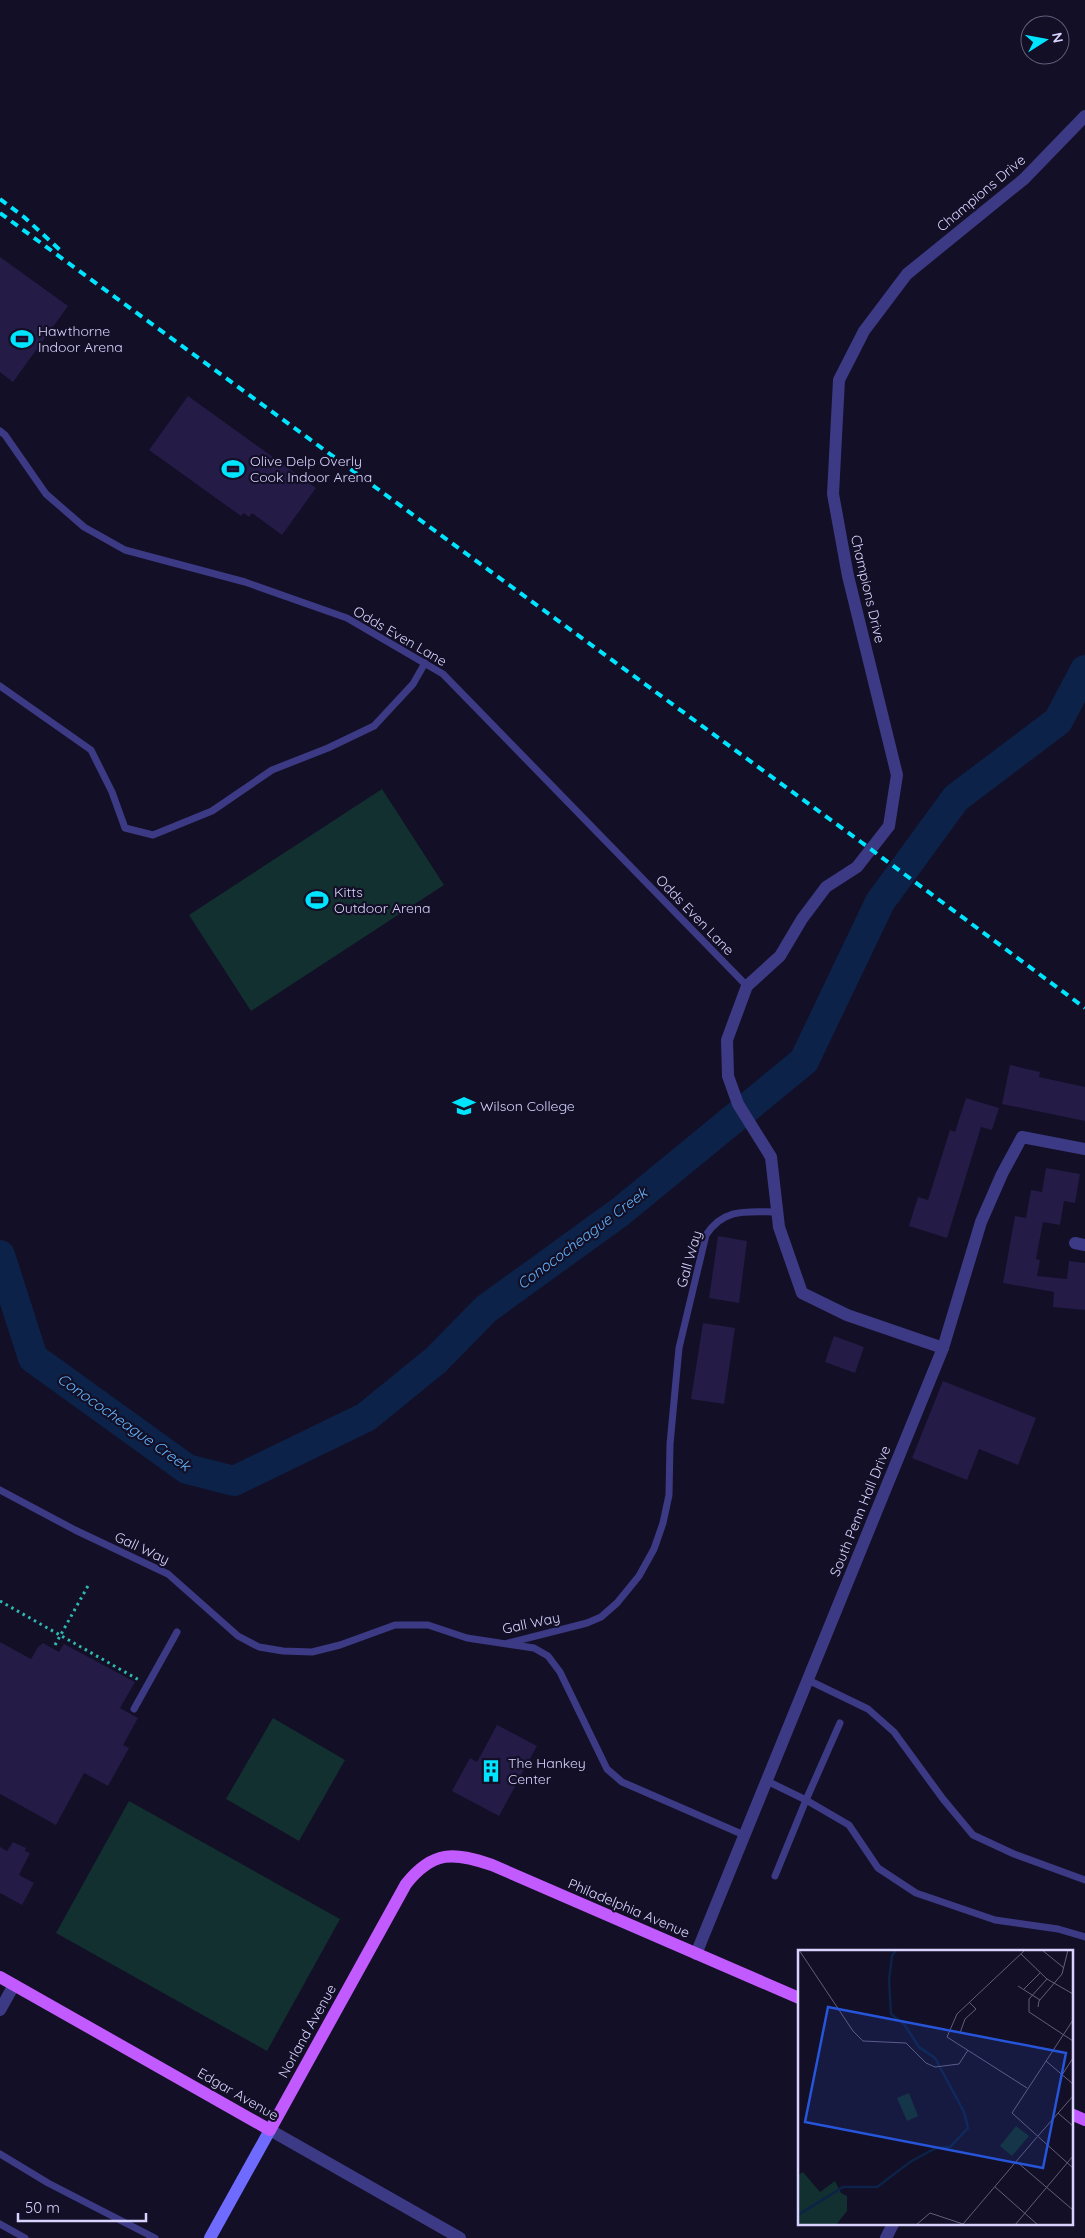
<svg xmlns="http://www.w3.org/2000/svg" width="1085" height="2238" viewBox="0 0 1085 2238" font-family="Quicksand,sans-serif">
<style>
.green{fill:#12302f}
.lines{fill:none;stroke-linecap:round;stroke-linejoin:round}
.river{stroke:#0c2248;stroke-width:30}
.building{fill:#241b47}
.path{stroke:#2fb8b0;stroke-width:3;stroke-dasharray:2.5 4;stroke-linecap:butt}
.service{stroke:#3d3a85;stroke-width:7}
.minor{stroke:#3d3a85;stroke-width:12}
.secondary{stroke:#6f6bff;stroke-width:12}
.primary{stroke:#c25bff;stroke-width:12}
.rail{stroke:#00e5ff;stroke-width:4;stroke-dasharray:8 6;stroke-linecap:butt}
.labels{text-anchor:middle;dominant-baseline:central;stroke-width:4.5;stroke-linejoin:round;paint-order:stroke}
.street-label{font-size:14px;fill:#d9d4ff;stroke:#130f26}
.poi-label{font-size:14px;fill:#d9d4ff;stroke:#130f26;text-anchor:start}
.water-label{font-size:15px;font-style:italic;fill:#62b6ff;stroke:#130f26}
.inset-river{fill:none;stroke:#0c2248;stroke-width:2.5}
.inset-road{fill:none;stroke:#625e7d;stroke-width:1}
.view{fill:#2655da;fill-opacity:0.15;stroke:#2655da;stroke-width:2.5}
.inset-edge{fill:none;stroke:#d9d4ff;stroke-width:2.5}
</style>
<rect width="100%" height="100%" fill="#130f26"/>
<g class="green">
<path d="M382,789L444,885L251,1011L189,915Z"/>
<path d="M273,1718L345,1760L299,1841L226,1799Z"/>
<path d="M129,1801L340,1919L267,2051L56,1933Z"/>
</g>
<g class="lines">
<path class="river" d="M0,1255L33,1358L187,1469L234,1481L366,1417L436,1360L486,1309L620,1212L804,1061L880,902L956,798L1058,721L1085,670"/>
</g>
<g class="building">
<path d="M0,257L68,306L13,382L0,372Z"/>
<path d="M188,396L316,488L282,535L252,513L249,517L244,513L241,516L149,450Z"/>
<path d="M1010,1065L1040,1072L1039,1077L1085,1087V1121L1002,1104Z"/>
<path d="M966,1098L999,1108L992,1130L981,1127L947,1238L909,1226L918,1197L928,1200L950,1130L955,1132Z"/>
<path d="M1046,1168L1080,1174L1075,1203L1064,1201L1060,1225L1043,1222L1036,1259L1040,1260L1037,1276L1067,1279L1069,1261L1085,1263V1310L1053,1307L1054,1292L1003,1283L1015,1216L1026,1218L1031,1190L1042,1192Z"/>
<path d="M718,1236L747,1241L739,1303L709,1298Z"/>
<path d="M703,1323L735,1328L724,1404L691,1399Z"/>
<path d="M834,1336L864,1347L855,1373L825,1362Z"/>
<path d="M943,1381L1036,1418L1018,1465L979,1449L967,1480L912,1458Z"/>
<path d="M0,1642L31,1659L38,1647L43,1643L59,1652L64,1644L135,1682L120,1708L138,1718L123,1745L129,1748L108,1786L84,1773L56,1825L0,1794Z"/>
<path d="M497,1725L537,1746L499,1816L452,1791L470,1758L477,1762Z"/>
<path d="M13,1842L26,1848L25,1851L30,1853L19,1875L34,1883L22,1905L0,1893V1847L7,1851Z"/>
</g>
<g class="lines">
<g class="path">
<path d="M0,1601L139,1680"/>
<path d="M55,1645L89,1584"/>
</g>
<g class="service">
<path d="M0,431L5,435L46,494L84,527L125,550L245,582L347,618L443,674L747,986"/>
<path d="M0,686L91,750L112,792L125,828L153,835L212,811L272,770L328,748L374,726L413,684L425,663"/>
<path d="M0,1490L75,1530L168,1574L238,1636L259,1647L283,1651L312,1652L340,1645L395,1625H428L467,1638L534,1648L548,1656L560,1672L607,1769L622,1782L744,1835"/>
<path d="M508,1643L587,1623L601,1617L617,1603L639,1576L654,1549L663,1523L669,1495L670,1444L679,1348L706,1235C724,1207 748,1212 778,1212"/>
<path d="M808,1680L868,1709L894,1732L943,1799L973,1835L1014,1854L1085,1880"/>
<path d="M134,1709L177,1632"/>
<path d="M767,1781L806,1800L849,1825L878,1868L916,1893L995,1920L1058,1929L1085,1937"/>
<path d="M775,1876L806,1800L840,1723"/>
<path d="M0,2154L48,2183L155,2238"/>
<path d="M0,2224L25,2238"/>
</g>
<g class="minor">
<path d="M1075,1243L1085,1245"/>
<path d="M943,1348L847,1315L802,1293L779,1227L771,1157L738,1104L728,1076L727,1040L747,986L780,956L802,919L826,887L857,867L889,826L897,775L848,576L833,494L839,380L864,331L907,274L1024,179L1085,116"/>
<path d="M696,1954L943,1348L981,1222L1002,1174L1022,1137L1085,1149"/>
<path d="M0,2010L14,1985"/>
<path d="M270,2130L460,2238"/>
<path d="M886,2238L893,2224"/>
</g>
<path class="secondary" d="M210,2238L270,2130"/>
<g class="primary">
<path d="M0,1977L270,2130L406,1884C433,1850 454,1852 492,1865L799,1998"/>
<path d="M1071,2114L1085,2120"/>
</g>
<g class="rail">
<path d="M0,199L24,217L60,250"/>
<path d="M0,213L861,842L1085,1008"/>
</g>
</g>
<defs>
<symbol id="stadium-bare" viewBox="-9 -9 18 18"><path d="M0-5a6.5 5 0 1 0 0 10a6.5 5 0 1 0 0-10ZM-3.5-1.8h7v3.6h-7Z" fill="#00e5ff" stroke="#130f26" stroke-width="2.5" paint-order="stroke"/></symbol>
<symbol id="university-bare" viewBox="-9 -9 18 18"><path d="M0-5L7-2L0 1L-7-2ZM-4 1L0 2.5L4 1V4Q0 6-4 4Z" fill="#00e5ff" stroke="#130f26" stroke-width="2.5" paint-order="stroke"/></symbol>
<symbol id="building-bare" viewBox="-9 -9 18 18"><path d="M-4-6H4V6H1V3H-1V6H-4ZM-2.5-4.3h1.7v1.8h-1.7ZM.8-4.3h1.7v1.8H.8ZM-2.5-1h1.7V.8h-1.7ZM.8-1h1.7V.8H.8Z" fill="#00e5ff" stroke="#130f26" stroke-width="2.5" paint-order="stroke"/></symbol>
</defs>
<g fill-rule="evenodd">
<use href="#stadium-bare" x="6" y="323" width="32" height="32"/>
<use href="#stadium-bare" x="217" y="453" width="32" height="32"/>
<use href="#stadium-bare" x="301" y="884" width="32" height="32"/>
<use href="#university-bare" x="448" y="1090" width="32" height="32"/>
<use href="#building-bare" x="475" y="1755" width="32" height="32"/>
</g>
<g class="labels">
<g class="street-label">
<text transform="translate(981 193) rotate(-40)">Champions Drive</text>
<text transform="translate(868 589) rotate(77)">Champions Drive</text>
<text transform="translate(400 636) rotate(30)">Odds Even Lane</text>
<text transform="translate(695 915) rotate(46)">Odds Even Lane</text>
<text transform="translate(689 1259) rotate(-74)">Gall Way</text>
<text transform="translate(860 1511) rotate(-68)">South Penn Hall Drive</text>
<text transform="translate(142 1548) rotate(25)">Gall Way</text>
<text transform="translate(531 1623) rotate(-12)">Gall Way</text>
<text transform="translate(629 1908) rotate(23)">Philadelphia Avenue</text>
<text transform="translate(307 2031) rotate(-61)">Norland Avenue</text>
<text transform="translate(238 2094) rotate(30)">Edgar Avenue</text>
</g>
<g class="poi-label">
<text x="38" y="331">Hawthorne<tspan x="38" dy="16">Indoor Arena</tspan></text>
<text x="250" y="461">Olive Delp Overly<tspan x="250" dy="16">Cook Indoor Arena</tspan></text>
<text x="334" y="892">Kitts<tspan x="334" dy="16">Outdoor Arena</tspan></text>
<text x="480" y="1106">Wilson College</text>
<text x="508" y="1763">The Hankey<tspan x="508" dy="16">Center</tspan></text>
</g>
<g class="water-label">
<text transform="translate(582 1238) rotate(-37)">Conococheague Creek</text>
<text transform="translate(124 1422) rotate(35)">Conococheague Creek</text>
</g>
</g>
<g transform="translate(798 1950)">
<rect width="275" height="275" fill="#130f26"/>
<path d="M111,143L120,166L109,171L99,148ZM218,176L231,186L214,206L202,196ZM5,222L22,242L37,231L43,243L49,246V261L38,275H0V225Z" fill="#12302f"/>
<path class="inset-river" d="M0,265L45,237H79L112,212L138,198L152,197L170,178L166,162L137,108L121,97L106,74L93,64L91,30L94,6L98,0"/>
<path class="inset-road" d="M1,0L55,81L65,91L108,93L128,113L137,117L161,114L170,100M227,0L159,64L149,87L229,138M244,0L266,18M223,4L249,29L275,44M249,29L231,49V62L275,91M220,36L242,50M226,39L242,23M240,57L241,51L264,24L270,0M275,70L214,163L275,218M162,83L167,69L178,59L171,52M248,111L275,134M264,125L275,108M260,163L275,176M240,186L275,146M219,212L275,260M197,237L240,275M118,275L132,263L165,274L239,187M217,275L275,206"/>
<path class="view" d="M30,57L268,103L245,218L7,172Z"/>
<rect width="275" height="275" class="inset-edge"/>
</g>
<g transform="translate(1045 40) rotate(79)"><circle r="24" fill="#130f26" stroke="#625e7d"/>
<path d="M0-4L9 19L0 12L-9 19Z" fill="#00e5ff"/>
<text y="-8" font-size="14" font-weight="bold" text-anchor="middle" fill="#d9d4ff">N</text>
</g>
<path d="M18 2213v8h128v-8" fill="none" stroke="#d9d4ff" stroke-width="2.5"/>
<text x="25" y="2213" font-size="15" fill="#d9d4ff" stroke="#130f26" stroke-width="4" paint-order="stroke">50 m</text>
</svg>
